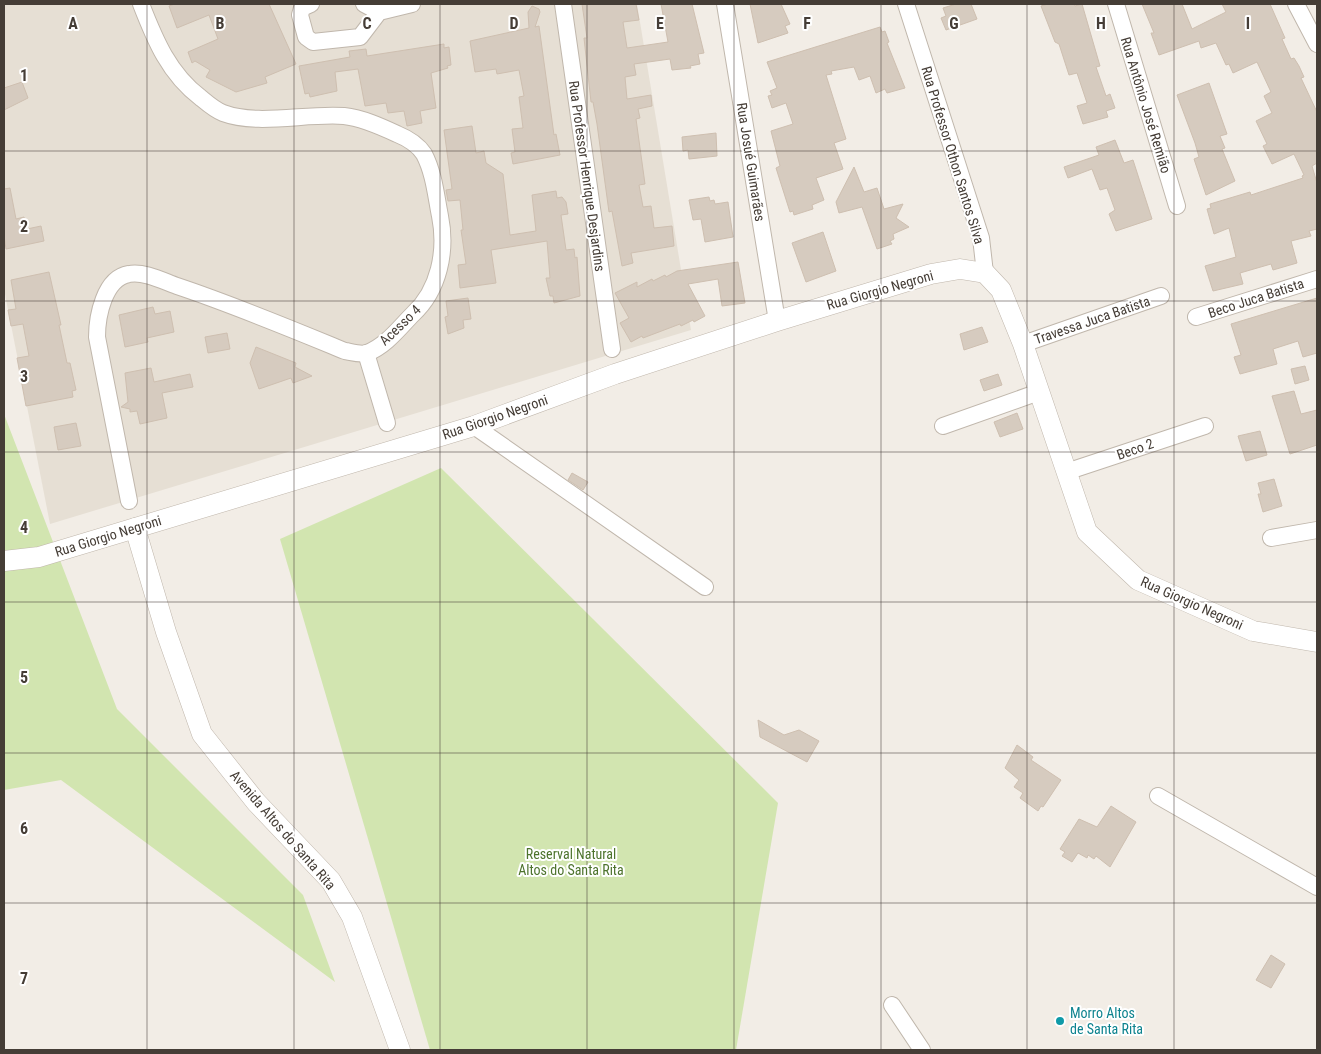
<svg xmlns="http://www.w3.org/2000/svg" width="1321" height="1054" viewBox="0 0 1321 1054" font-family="'Roboto Condensed',sans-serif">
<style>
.residential{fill:#e6dfd4}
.green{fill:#d2e5b0}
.building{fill:#d6cbbf;stroke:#cebfb0}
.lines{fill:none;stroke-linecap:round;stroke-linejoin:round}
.minor-casing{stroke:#c0b7ac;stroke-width:18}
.tertiary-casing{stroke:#c0b7ac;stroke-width:21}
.minor{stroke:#fff;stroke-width:16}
.tertiary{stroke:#fff;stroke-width:20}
.grid{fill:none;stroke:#453d36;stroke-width:1;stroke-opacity:0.55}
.culture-dot{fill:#0f9aa8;stroke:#fff;stroke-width:2}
.labels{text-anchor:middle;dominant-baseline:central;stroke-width:4;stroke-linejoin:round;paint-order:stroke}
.street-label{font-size:14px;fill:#453d36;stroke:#fff}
.park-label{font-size:14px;fill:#4d732c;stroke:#fff}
.culture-label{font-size:14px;fill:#0d838f;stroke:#fff;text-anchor:start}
.grid-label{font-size:16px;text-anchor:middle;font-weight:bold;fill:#453d36;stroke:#fff;stroke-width:4;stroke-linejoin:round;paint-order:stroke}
</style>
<rect width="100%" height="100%" fill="#f2ede6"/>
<path class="residential" d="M4,4H637L691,330L50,524L4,289Z"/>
<g class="green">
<path d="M4,414L117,709L303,895L335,982L61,780L4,790Z"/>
<path d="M441,468L778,803L736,1050H430L280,539Z"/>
</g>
<g class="building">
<path d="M175,4H269L296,64L265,77L267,83L236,92L206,77L210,70L195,61L192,63L188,52L218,39L209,15L177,28L169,6Z"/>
<path d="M582,4H636L639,20L623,22L627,48L668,42L661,4H692L704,53L698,54L700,64L690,66L691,68L672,70L670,59L634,64L636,75L625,77L627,99L651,95L652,106L638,109L640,118L636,119L645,184L639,185L643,207L651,206L654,228L672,226L674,246L631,253L633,263L622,266L612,211L609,212L597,124L593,102H591L584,38H587Z"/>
<path d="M750,4H781L790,24L785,26L788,33L758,43Z"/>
<path d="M956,4H971L977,19L946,30L941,18L946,16L943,8Z"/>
<path d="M1048,4H1074L1075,6L1082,4L1100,66L1096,67L1106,96L1110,94L1115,108L1106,111L1108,117L1083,124L1077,106L1087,103L1077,73L1069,75L1059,44L1055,42L1041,6Z"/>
<path d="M1142,4H1182L1192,29L1226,12L1222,4H1270L1285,38L1282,39L1291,59L1294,58L1299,66L1304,77L1301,78L1317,112V163L1312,166L1317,183V229L1309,231L1311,236L1291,241L1297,263L1273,270L1271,264L1240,273L1243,284L1213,291L1205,266L1236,257L1229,228L1214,234L1207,209L1211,208L1210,204L1250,192L1251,195L1303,178L1302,176L1304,175L1294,154L1272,164L1263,146L1267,144L1256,121L1272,113L1264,96L1271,92L1257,62L1233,73L1229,64L1226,65L1216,43L1201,48L1199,41L1159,55L1151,33H1154Z"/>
<path d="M532,6L539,9L540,12L535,27L539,26L554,135L556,134L560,155L513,164L511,153L515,152L512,129L523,128L519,97L524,96L519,70L497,74L496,69L475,72L470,41L529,28L528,12Z"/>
<path d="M880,27L882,32L885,31L889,42L887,43L905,88L887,93L885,89L876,93L870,76L859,80L854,67L831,71L832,74L826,75L846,139L834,143L843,169L816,178L824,200L812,205L813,209L794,215L793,211L790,212L776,168L780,166L771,131L793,124L786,103L772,108L768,96L772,95L770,91L777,88L767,62Z"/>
<path d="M444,44V48L449,47L451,65L447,66L448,68L431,73L436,108L420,111L422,123L407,126L404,111L388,113L386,103L365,106L358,69L335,72L337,91L310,97L309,93L305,94L299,66L350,57L349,51L366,49L367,56Z"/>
<path d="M22,82L28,98L4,110V88Z"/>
<path d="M1209,83L1227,134L1220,136L1225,148L1222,149L1235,181L1206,195L1194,159L1199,157L1195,143L1177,95Z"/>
<path d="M472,126L476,153L484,151L486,163L503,174L510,235L536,231L532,195L556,191L557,198L562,197L566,202L568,214L561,215L566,250L574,249L575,258L577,257L580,296L554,303L553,296H550L546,278H550L547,241L491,250L496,283L460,288L458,265L466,264L461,230H463L460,200L448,201L446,190L452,189L444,130Z"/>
<path d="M716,133L717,156L689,159L688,150L683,151L682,137Z"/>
<path d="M1115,140L1124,163L1133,160L1152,219L1116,231L1109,214L1115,210L1107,188L1100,190L1092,169L1068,178L1064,167L1099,155L1096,147Z"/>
<path d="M854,167L864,192L877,188L884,209L903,204L896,218L909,227L893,234L894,239L890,241L892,244L877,249L862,207L839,213L836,202Z"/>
<path d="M10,188L16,219L24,217L27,229L41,226L44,241L6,249L4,236V189Z"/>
<path d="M709,197L710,201L714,200L715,204L728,202L733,237L705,242L701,219L693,220L689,200Z"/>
<path d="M823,232L836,271L806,282L792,243Z"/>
<path d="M738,262L745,303L722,306L718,279L688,284L705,316L694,322L693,320L681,326L680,324L643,338L642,336L631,342L620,323L629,318L615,293L637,282V287L652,279L653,281L665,275L666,277L677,271Z"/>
<path d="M49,272L61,325H59L67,363H70L76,390L72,391L73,397L26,406L17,358L29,356L23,324L11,326L8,310L16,309L11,280Z"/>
<path d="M468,298L471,319L463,320L464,328L448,334L445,317L448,316L446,301Z"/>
<path d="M1317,298V353L1303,357L1298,341L1273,349L1277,364L1240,374L1234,357L1241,355L1231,324Z"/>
<path d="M153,307L155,314L170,311L174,332L147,338L148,342L125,347L119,315Z"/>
<path d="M982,327L988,342L964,350L960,334Z"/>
<path d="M227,333L230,349L208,353L205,337Z"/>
<path d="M256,347L296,363L295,367L312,376L293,383L291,378L259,389L250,363Z"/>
<path d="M1305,366L1309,380L1295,384L1291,369Z"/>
<path d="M151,368L154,382L190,374L193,387L162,393L167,418L140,424L137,411L130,412V409L121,407L128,402L125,373Z"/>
<path d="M998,374L1002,385L984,391L980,380Z"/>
<path d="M1294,391L1301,414L1317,410V445L1290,454L1272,396Z"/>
<path d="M1017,413L1023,429L1000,437L994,422Z"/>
<path d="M76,423L81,446L58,450L54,427Z"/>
<path d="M1260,431L1267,455L1246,461L1238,436Z"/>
<path d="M572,473L588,482L583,490L568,480Z"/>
<path d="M1274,479L1282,506L1263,512L1258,494H1261L1258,483Z"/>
<path d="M758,720L784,735L799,730L819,741L807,762L760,737Z"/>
<path d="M1017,745L1033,757L1031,760L1061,780L1043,807L1041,806L1038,811L1020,798L1023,793L1014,787L1019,780L1005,768Z"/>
<path d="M1111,806L1136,822L1110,867L1096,856L1094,859L1088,855L1087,858L1078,853L1072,862L1062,856L1065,852L1060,849L1079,819L1097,827Z"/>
<path d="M1271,955L1285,964L1271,988L1256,980Z"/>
</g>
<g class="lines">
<defs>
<g id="minor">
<path d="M311,4L302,8L300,15L306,37L313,42L360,37L379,12L412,4"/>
<path d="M364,4L379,12"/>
<path d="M563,4L612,349"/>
<path d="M725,4L777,321"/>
<path d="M906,4L981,238L985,273"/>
<path d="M1116,4L1177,206"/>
<path d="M1296,4L1317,44"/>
<path d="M1196,317L1317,279"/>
<path d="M1023,344L1161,296"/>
<path d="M366,353L387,423"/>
<path d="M474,426L705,587"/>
<path d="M943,426L1039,392"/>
<path d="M1066,472L1205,426"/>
<path d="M129,501L97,337C97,317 104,278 129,274C144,271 163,281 177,286C234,305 289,328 345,351C351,352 361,355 367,353C386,346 400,327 413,314C439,290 447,251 440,216C436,196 434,173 424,154C418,145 407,138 397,134C380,126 362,118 344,116C306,113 258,126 223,113C215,110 207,103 201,98C169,74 155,40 141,4"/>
<path d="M1271,538L1317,530"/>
<path d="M1158,796L1317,887"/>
<path d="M892,1005L922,1050"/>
</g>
<g id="tertiary">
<path d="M135,528L166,632L202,734L256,802L331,881L352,917L400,1050"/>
<path d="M4,561L39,557L474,426L615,374L777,321L931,274L960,269L985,273L1001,290L1023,344L1087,532L1138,580L1253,631L1317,642"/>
</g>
</defs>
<use href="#minor" class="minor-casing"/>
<use href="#tertiary" class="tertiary-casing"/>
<use href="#minor" class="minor"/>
<use href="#tertiary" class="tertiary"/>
</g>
<path class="grid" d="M147,4V1050M294,4V1050M440,4V1050M587,4V1050M734,4V1050M881,4V1050M1027,4V1050M1174,4V1050M4,151H1317M4,301H1317M4,452H1317M4,602H1317M4,753H1317M4,903H1317"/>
<circle class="culture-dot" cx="1060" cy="1021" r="5"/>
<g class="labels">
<g class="street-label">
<text transform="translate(1146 105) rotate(73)">Rua Antônio José Remião</text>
<text transform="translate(953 155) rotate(73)">Rua Professor Othon Santos Silva</text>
<text transform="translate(751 162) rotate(81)">Rua Josué Guimarães</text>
<text transform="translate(587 176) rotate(82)">Rua Professor Henrique Desjardins</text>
<text transform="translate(880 290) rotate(-16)">Rua Giorgio Negroni</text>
<text transform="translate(1256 298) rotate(-18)">Beco Juca Batista</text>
<text transform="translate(1092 320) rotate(-19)">Travessa Juca Batista</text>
<text transform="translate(400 325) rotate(-44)">Acesso 4</text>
<text transform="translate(495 417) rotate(-19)">Rua Giorgio Negroni</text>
<text transform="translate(1135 449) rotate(-19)">Beco 2</text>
<text transform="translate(108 536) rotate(-17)">Rua Giorgio Negroni</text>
<text transform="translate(1192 603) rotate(24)">Rua Giorgio Negroni</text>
<text transform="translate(283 830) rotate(49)">Avenida Altos do Santa Rita</text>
</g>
<g class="park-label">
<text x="571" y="854">Reserval Natural<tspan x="571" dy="16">Altos do Santa Rita</tspan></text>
</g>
<g class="culture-label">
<text x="1070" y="1013">Morro Altos<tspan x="1070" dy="16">de Santa Rita</tspan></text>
</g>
</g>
<g class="grid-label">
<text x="73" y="29">A</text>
<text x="220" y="29">B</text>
<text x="367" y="29">C</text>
<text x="514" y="29">D</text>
<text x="660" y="29">E</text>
<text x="807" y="29">F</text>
<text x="954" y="29">G</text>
<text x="1101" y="29">H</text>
<text x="1248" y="29">I</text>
<text x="24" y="81">1</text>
<text x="24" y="232">2</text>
<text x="24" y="382">3</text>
<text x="24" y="533">4</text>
<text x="24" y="683">5</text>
<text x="24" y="834">6</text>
<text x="24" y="984">7</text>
</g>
<rect width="1321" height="1054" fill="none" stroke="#453d36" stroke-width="10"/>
</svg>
